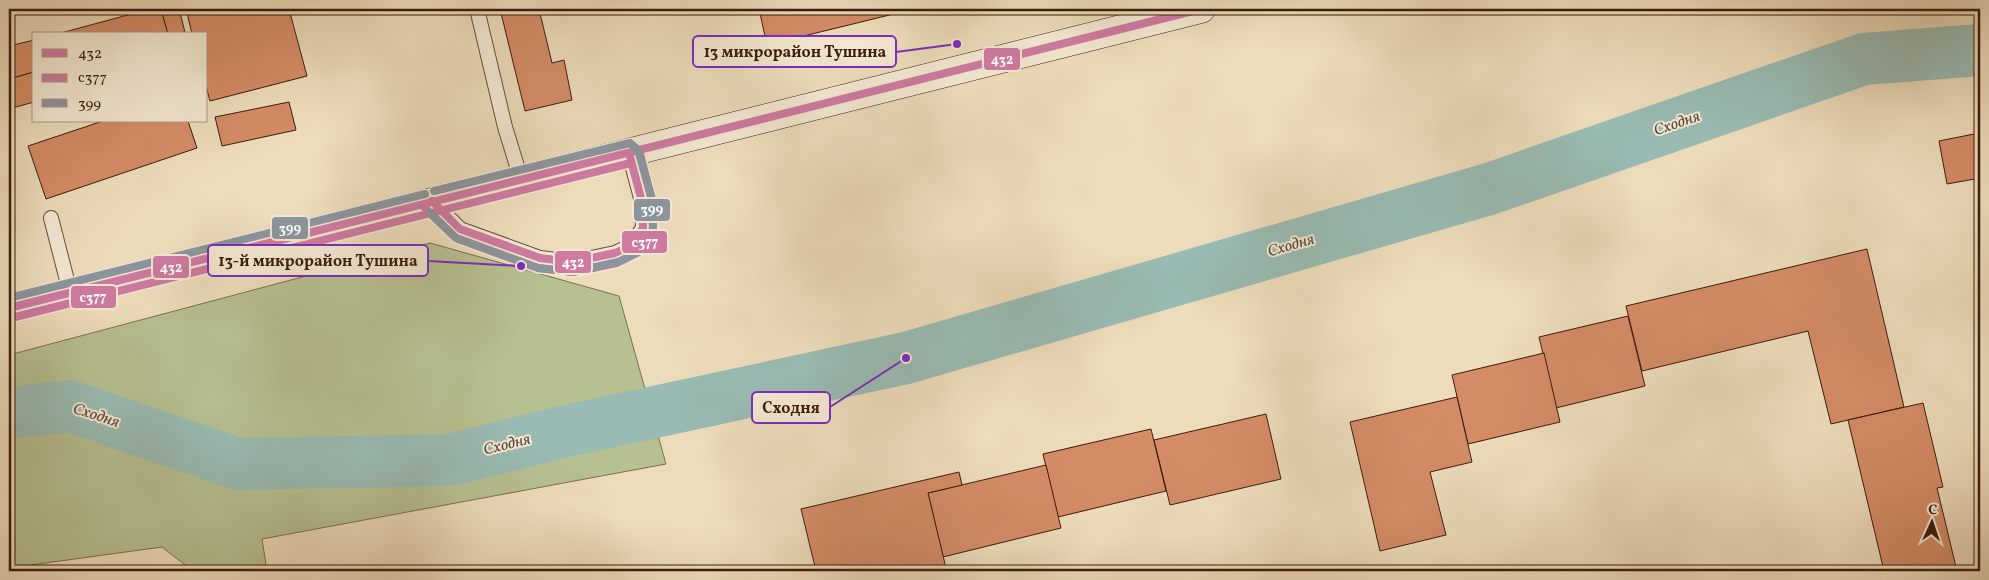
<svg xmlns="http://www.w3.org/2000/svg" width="1989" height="580" viewBox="0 0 1989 580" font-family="Vollkorn,serif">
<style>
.green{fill:#b7c091;stroke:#7a6e4f}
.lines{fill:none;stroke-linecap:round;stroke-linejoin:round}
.river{stroke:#99bbb3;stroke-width:52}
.building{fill:#d48c67;stroke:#3c1b0d}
.lane-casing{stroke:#684b38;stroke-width:16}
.secondary-casing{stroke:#3c1b0d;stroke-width:29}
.lane{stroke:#f3e8d3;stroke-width:14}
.secondary{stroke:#f3e8d3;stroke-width:28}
.bus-1-casing{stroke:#f3e8d3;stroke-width:11}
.bus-2-casing{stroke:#f3e8d3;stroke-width:11}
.bus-3-casing{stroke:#f3e8d3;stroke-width:11}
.bus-1{stroke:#ce7aa1;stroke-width:8}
.bus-2{stroke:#ce7aa1;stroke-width:8}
.bus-3{stroke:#8c959e;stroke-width:8}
.labels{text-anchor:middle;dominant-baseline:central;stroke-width:4;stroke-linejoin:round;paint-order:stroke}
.water-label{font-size:16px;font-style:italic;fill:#584b3f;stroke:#f3e8d3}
.leader{fill:none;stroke:#7b2cbf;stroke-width:2}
.callout-dot{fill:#7b2cbf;stroke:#f3e8d3;stroke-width:2}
.callout{fill:#f3e8d3;stroke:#7b2cbf;stroke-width:2}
.callout-label{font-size:16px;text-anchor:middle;font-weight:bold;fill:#3c1b0d}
.line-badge{stroke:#f3e8d3;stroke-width:2}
.badge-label{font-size:14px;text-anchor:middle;font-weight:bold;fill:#fff}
</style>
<rect width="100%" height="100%" fill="#eddcbb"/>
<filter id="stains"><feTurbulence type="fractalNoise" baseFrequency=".004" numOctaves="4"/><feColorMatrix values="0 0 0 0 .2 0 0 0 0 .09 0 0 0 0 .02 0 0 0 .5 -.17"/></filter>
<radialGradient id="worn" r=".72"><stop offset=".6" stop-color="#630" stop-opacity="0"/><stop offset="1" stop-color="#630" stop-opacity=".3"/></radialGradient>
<path class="green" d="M430,243L619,296L666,464L262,539L267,571H193L162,547L9,568V355Z"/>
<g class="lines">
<path class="river" d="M9,413L70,406L238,464L450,460L571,430L906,358L1489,189L1864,59L1980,50"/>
</g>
<g class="building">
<path d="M150,9H161L168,34H57Z"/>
<path d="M161,9H179L185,32L168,34Z"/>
<path d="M186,9H289L307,76L210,101L206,86V34H192Z"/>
<path d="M500,9H539L552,63L564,60L572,100L525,111Z"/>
<path d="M759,9H914L767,45Z"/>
<path d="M34,40V72L9,79V46Z"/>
<path d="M34,72V102L9,109V79Z"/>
<path d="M289,102L296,130L222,146L215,117Z"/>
<path d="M103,121H188L197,148L46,199L28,146Z"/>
<path d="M1979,133L1980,178L1947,184L1939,141Z"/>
<path d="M1867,249L1904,407L1831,424L1808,331L1642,371L1626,306Z"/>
<path d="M1628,316L1645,386L1556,408L1539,337Z"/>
<path d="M1544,353L1560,422L1468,444L1452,375Z"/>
<path d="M1457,397L1472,462L1430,472L1446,535L1380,551L1350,422Z"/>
<path d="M1923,403L1943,487L1937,488L1957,571H1884L1848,420Z"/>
<path d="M1266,414L1281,479L1170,505L1154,440Z"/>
<path d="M1151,429L1166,491L1058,517L1043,454Z"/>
<path d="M1046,465L1061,528L943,557L928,493Z"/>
<path d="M959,472L962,485L928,493L946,568L932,571H816L801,509Z"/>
</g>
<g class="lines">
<defs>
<g id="lane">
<path d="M477,9L505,127L521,179"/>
<path d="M432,201L460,229L540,258L572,262L615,253L630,246L643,228L642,202L629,153"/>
<path d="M51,218L70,292"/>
</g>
<path id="secondary" d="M9,308L1201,9"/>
</defs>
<use href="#lane" class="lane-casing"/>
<use href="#secondary" class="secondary-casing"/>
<use href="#lane" class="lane"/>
<use href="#secondary" class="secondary"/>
<defs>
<g id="bus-1">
<path d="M432,201L460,229L540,258L572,262L615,253L630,246L643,228L642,202L629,153"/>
<path d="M9,308L1201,9"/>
</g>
<g id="bus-2">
<path d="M425,208L456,238L538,268L573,272L617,263L637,253L653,230L652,201L639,150"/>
<path d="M11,318L631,163"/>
</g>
<g id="bus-3">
<path d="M430,213L456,238L538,268L573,272L618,262L637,253L653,229L652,199L638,150L630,143L434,191"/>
<path d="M9,298L425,194"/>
</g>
</defs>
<use href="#bus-1" class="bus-1-casing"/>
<use href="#bus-2" class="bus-2-casing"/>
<use href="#bus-3" class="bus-3-casing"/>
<use href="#bus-1" class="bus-1"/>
<use href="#bus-2" class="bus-2"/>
<use href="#bus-3" class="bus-3"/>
</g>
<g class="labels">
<g class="water-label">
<text transform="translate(1677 124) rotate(-19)">Сходня</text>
<text transform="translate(1291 246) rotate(-16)">Сходня</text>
<text transform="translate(96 416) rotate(18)">Сходня</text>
<text transform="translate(507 445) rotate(-14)">Сходня</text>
</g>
</g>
<path class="leader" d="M957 44L896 52M521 266L428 261M906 358L830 407"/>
<g class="callout-dot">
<circle cx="957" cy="44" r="5"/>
<circle cx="521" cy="266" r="5"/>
<circle cx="906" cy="358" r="5"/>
</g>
<g class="callout">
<rect x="693" y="36" width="203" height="31" rx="5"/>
<rect x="208" y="245" width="220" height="31" rx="5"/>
<rect x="752" y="392" width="78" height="31" rx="5"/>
</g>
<g class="callout-label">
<text x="795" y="57">13 микрорайон Тушина</text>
<text x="318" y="266">13-й микрорайон Тушина</text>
<text x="791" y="413">Сходня</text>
</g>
<g class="line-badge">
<rect x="983" y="47" width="38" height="24" rx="5" fill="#ce7aa1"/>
<rect x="633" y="198" width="38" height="24" rx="5" fill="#8c959e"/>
<rect x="271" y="216" width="38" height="24" rx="5" fill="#8c959e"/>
<rect x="621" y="230" width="47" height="24" rx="5" fill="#ce7aa1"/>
<rect x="554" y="250" width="38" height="24" rx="5" fill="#ce7aa1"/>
<rect x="152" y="255" width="38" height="24" rx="5" fill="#ce7aa1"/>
<rect x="70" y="285" width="47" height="24" rx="5" fill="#ce7aa1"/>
</g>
<g class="badge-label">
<text x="1002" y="64">432</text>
<text x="652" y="214">399</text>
<text x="290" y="233">399</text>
<text x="645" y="247">с377</text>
<text x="573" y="267">432</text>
<text x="171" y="272">432</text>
<text x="93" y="302">с377</text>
</g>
<rect width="1989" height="580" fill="none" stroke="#eddcbb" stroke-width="30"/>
<rect x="10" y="10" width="1969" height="560" fill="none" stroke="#3c1b0d" stroke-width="2.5"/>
<rect x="15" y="15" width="1959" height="550" fill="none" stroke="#3c1b0d"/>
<rect x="32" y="32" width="175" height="90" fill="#f3e8d3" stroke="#aa9684"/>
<rect x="42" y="49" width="25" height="8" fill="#ce7aa1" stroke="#aa9684"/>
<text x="78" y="58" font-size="15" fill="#3c1b0d">432</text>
<rect x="42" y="74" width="25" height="8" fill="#ce7aa1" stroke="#aa9684"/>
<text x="78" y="82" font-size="15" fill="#3c1b0d">с377</text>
<rect x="42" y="99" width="25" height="8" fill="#8c959e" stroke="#aa9684"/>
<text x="78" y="108" font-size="15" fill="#3c1b0d">399</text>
<g transform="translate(1932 522) rotate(3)" stroke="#f3e8d3" stroke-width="4" paint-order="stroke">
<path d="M0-4L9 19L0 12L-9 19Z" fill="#3c1b0d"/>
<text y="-8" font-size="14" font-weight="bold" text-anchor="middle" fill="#3c1b0d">С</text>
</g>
<rect width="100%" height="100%" filter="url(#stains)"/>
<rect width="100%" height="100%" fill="url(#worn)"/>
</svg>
